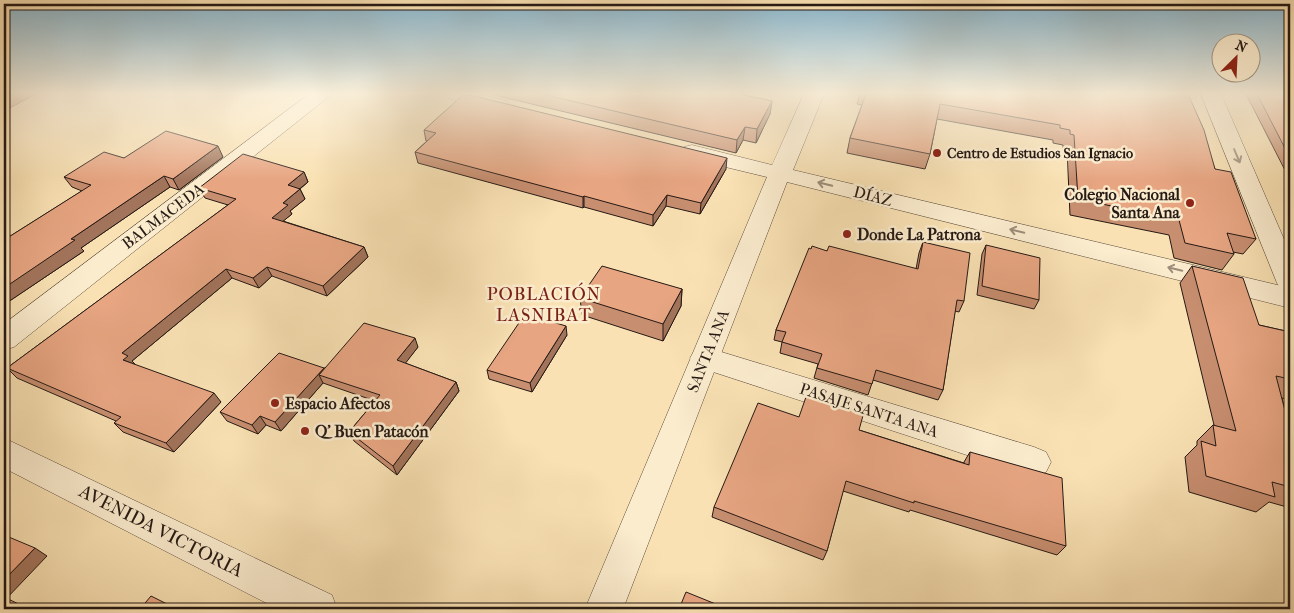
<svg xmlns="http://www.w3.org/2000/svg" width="1294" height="613" viewBox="0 0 1294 613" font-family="'IM FELL French Canon',serif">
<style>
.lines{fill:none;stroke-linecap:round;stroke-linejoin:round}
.minor-casing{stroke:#5a4b3c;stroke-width:1}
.tertiary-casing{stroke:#5a4b3c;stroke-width:1}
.minor{fill:#fbecce;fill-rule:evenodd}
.tertiary{fill:#fbecce;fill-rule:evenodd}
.wall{fill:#c78e70;stroke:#251914}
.shaded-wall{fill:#a2745b;stroke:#251914}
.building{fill:#e7a582;stroke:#251914}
.oneway{stroke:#9b8d7a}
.poi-dot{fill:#8f2418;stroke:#fbecce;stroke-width:2}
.labels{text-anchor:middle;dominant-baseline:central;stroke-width:5;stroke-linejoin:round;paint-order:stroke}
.far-poi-label{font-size:14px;font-weight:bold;fill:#251914;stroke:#fbecce;text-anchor:start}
.poi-label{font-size:16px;font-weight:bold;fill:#251914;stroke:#fbecce;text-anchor:start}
.street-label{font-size:16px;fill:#251914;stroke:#fbecce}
.neighbourhood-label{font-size:18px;letter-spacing:1px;fill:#7a1f14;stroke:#fbecce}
.near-street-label{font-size:19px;fill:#251914;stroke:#fbecce}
</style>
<rect width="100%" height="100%" fill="#f9e1b3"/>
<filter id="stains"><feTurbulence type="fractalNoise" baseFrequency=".004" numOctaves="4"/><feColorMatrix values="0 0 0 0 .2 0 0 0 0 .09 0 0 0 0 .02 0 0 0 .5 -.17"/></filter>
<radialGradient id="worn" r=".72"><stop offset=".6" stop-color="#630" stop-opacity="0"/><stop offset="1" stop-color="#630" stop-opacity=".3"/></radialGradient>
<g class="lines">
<defs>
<g id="minor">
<path d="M309,94H332L14,347L4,350V324Z"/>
<path d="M1201,94H1221L1290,253V292L1281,290L1277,283Z"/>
<path d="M705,347L1034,447L1046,452L1051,462L1046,472L1034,477L695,366L690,358L695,350Z"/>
</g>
<g id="tertiary">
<path d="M445,94H480L506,101L509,105L506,109L499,111L448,98Z"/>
<path d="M804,94H824L793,170L1290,288V308L787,182L623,609H585L767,177L684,157L681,152L684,147L692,145L772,165Z"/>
<path d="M4,438L332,595L337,609H278L4,468Z"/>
</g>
</defs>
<use href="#minor" class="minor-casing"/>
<use href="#tertiary" class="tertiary-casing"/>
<use href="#minor" class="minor"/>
<use href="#tertiary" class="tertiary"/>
</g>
<g class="wall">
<path d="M490,94H738L772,101L770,114L756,143L743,140L736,153Z"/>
<path d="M860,94H1188L1215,169L1256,239L1243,254L1233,252L1234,254L1222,270L1174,258L1169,235L1070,215L1067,150L1063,149V145L1053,143V140L937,119L930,154L925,169L847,153L850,138L862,105L857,104Z"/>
<path d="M1246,94H1290V180Z"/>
<path d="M424,130L726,169L700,214L666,206L653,226L584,207L583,208L418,163L415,152L427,141H426Z"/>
<path d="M223,157L179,190L170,187L81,248L84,251L8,302L4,300V240L82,191L72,187L64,177L124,158Z"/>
<path d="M304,172L308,182L300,189L305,199L290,211L292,214L283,221L364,247L368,257L327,296L272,276L259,288L232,278L132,361L135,365L221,402L174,452L123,432L114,423L116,421L17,378L7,368L228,205L205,198L199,188Z"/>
<path d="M923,242L964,301L959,312L955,311L943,390L938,400L873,380L868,395L814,378L818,364L780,353L782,342L774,340L776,330L811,249L827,251L916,269L919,253Z"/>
<path d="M986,245L1039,300L1034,309L977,295L982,254Z"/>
<path d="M1192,266L1259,325L1290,332V400L1282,398L1290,430V504L1287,507L1269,502L1256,512L1189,492L1185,457L1197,445V441L1213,425H1214L1180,283Z"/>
<path d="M682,289L681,306L663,341L582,315L580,298Z"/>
<path d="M567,335L532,392L489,379L487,370Z"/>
<path d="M418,347L405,363L456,382L459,391L397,475L354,441L349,432L375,401L323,383L281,431L266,425L258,434L227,421L220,412L324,368Z"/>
<path d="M859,430L964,463V462L970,452L1066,546L1057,555L910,510L909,512L843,491L827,551L823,560L712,517L714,507Z"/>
</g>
<g class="shaded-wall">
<path d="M14,94H36L4,111V100Z"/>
<path d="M772,101L770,114L756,143L757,129Z"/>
<path d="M745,127L743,140L736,153L737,140Z"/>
<path d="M218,146L223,157L179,190L173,179Z"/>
<path d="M727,158L726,169L700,214L701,203Z"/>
<path d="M304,172L308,182L292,195L288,185Z"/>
<path d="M164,176L170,187L81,248L84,251L8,302L4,297V288L71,239Z"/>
<path d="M300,189L305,199L290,211L292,214L276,227L272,218L283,203Z"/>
<path d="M667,195L666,206L653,226V215Z"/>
<path d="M584,196V207L583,208V197Z"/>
<path d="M364,247L368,257L327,296L323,286Z"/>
<path d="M267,267L272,276L259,288L253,278Z"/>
<path d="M226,269L232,278L132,361L136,365L123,360L122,353Z"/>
<path d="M682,289L681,306L663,341V324Z"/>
<path d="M566,326L567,335L532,392L530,383Z"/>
<path d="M415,338L418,347L401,369L397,360Z"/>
<path d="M324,368L319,375L323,383L281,431L275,422Z"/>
<path d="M456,382L459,391L397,475L393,466Z"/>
<path d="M214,393L221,402L174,452L166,443Z"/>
<path d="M260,416L266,425L258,434L252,425Z"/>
<path d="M35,548L47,556L5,600L4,599V580Z"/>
</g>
<g class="building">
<path d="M4,94H14L4,100Z"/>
<path d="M464,94H466L727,158L701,203L667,195L653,215L584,196L583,197L415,152L436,133L424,130Z"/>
<path d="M542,94H738L772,101L757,129L745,127L737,140Z"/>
<path d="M866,94H1188L1204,130L1215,169L1231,172L1256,239L1227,233L1234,254L1185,243L1179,220L1078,199L1074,135L1070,134V130L1060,128V125L940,104L930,154L850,138Z"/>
<path d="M1257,94H1290V158Z"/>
<path d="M166,131L218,146L173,179L164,176L71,239L75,240L4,288V240L91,185L64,177L104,152L124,158Z"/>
<path d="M243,154L304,172L288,185L300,189L283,203L288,205L272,218L364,247L323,286L267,267L253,278L226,269L122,353L128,356L123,360L214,393L166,443L114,423L121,417L7,368L236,199L199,188Z"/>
<path d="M923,242L970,253L964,301L957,300L943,390L876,370L872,384L817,368L822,354L782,342L786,332L776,330L809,248L811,249L812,246L827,251L829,246L918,269Z"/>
<path d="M986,245L1040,258L1039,300L982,286Z"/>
<path d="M602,266L682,289L663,324L580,298Z"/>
<path d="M1192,266L1243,278L1259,325L1290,332V379L1276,376L1290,430V487L1272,482L1275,497L1206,476L1201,441L1216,446L1213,425L1236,431Z"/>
<path d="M525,314L566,326L530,383L487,370Z"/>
<path d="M364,323L415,338L397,360L456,382L393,466L349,432L380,395L319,375Z"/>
<path d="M279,353L324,368L275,422L260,416L252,425L220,412Z"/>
<path d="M807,394L864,412L859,430L969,465L970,452L1062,478L1066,546L914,501V503L846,481L827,551L714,507L758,403L799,417Z"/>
<path d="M4,535L35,548L4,580Z"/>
<path d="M686,592L728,609H679Z"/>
<path d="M151,596L177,609H140Z"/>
<path d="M4,597L29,609H4Z"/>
</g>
<defs><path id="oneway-shaft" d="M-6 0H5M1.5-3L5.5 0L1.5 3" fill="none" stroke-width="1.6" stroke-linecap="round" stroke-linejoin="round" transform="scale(1.25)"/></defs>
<g class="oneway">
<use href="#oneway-shaft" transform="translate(1237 156) rotate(67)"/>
<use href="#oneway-shaft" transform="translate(825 184) rotate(-166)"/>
<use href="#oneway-shaft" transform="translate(1017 231) rotate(-166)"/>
<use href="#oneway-shaft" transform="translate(1175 269) rotate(-166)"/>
</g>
<linearGradient id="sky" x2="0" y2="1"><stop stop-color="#8ab8d0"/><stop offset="0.52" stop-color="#fcf2dd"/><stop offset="1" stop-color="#fcf2dd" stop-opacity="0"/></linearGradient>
<rect width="1294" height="180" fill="url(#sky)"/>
<g class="poi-dot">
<circle cx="937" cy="153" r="5"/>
<circle cx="1190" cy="203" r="5"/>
<circle cx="847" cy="234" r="5"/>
<circle cx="275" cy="403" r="5"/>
<circle cx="305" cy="431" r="5"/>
</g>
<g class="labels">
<g class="far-poi-label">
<text x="947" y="153">Centro de Estudios San Ignacio</text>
</g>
<g class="poi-label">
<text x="1180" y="194" text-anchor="end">Colegio Nacional<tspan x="1180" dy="18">Santa Ana</tspan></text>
<text x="857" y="234">Donde La Patrona</text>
<text x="285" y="403">Espacio Afectos</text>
<text x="315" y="431">Q' Buen Patacón</text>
</g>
<g class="street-label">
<text transform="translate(873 196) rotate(14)">DÍAZ</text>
<text transform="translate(163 216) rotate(-37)">BALMACEDA</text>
<text transform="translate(708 351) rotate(-68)">SANTA ANA</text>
<text transform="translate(869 410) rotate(18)">PASAJE SANTA ANA</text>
</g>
<g class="neighbourhood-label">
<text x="544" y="294">POBLACIÓN<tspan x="544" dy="21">LASNIBAT</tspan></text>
</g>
<g class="near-street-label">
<text transform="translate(161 531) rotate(27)">AVENIDA VICTORIA</text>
</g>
</g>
<rect width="1294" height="613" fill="none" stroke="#f9e1b3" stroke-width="20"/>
<rect x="5" y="5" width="1284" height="603" fill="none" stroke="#251914" stroke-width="2.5"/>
<rect x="10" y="10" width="1274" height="593" fill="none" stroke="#251914"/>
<g transform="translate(1236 58) rotate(24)"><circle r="24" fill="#fbecce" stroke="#a59884"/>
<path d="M0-4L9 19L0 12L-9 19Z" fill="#8f2418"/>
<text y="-8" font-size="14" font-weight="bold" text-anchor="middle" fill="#251914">N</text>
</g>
<rect width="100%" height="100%" filter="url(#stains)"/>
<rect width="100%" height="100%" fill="url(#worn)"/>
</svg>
